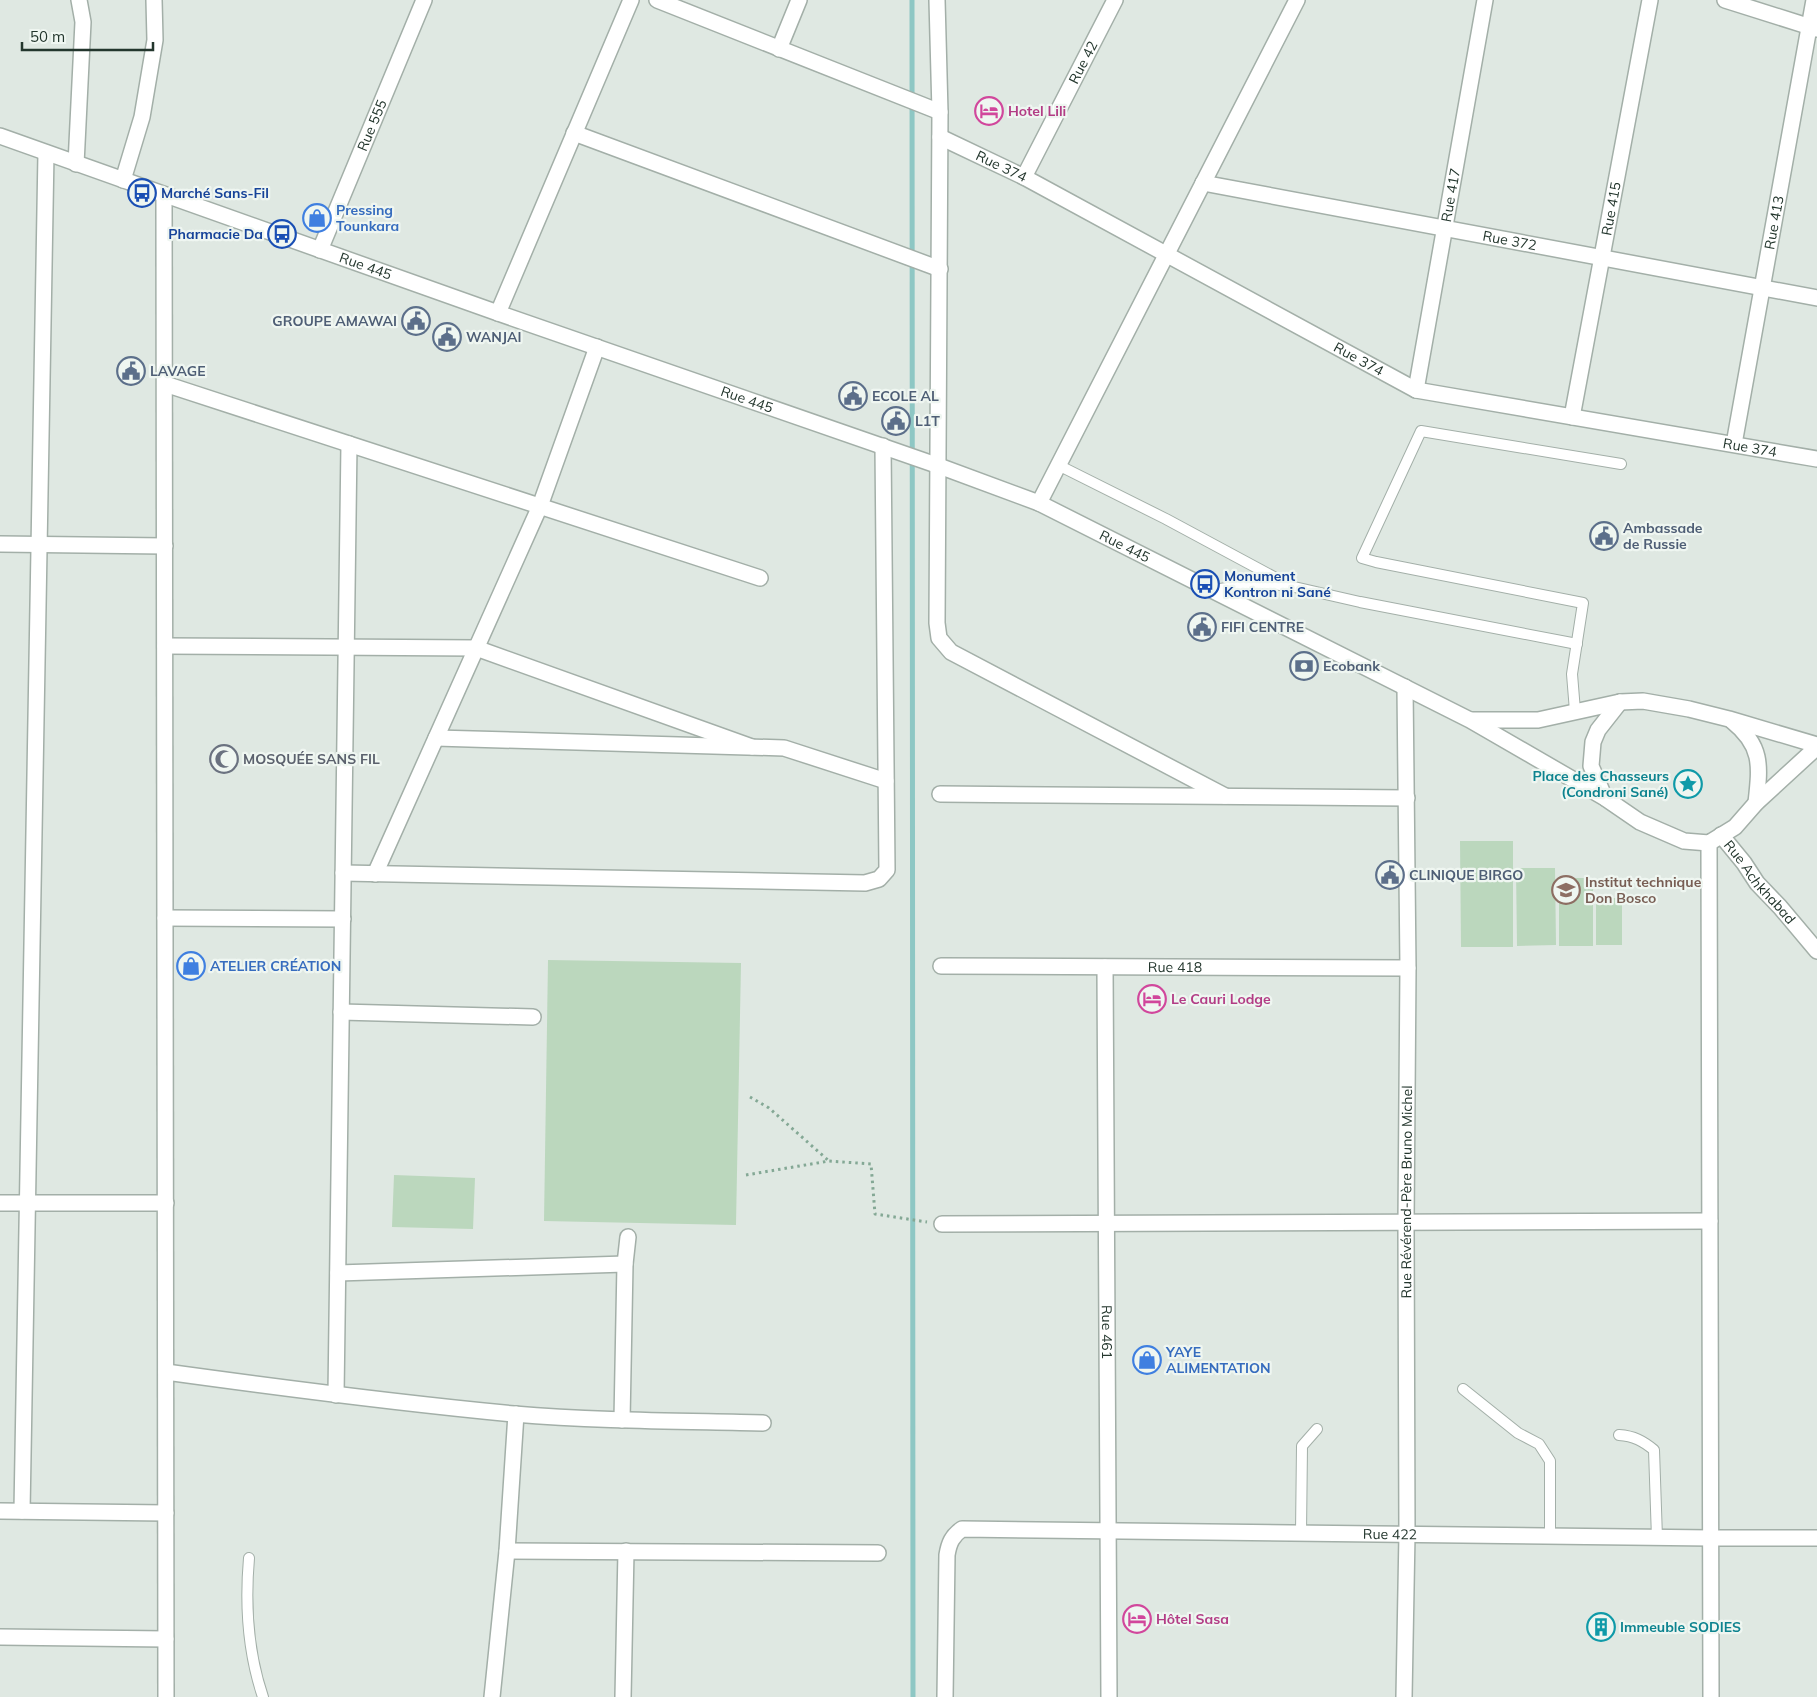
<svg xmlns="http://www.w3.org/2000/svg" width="1817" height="1697" viewBox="0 0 1817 1697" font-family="Mulish,sans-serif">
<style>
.green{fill:#bbd7bd}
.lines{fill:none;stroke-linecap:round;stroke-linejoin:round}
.stream{stroke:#8ec7c4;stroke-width:5}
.service-casing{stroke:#a3afa8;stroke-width:12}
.minor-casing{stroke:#a3afa8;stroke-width:18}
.tertiary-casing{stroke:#a3afa8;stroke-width:18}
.path{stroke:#84a895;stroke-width:3;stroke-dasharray:2.5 4;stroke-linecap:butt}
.service{stroke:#fff;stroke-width:10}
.minor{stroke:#fff;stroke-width:15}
.tertiary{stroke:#fff;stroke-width:15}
.labels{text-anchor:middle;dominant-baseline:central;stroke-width:4.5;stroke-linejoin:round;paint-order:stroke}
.street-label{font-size:14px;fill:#23362d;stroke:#eff6f1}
.hotel-label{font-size:14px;font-weight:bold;fill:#b23c85;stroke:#eff6f1;text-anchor:start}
.transit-label{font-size:14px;font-weight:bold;fill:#164399;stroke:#eff6f1;text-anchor:start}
.shop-label{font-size:14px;font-weight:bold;fill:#366cbe;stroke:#eff6f1;text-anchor:start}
.service-label{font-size:14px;font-weight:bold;fill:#4e5e75;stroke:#eff6f1;text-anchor:start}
.worship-label{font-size:14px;font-weight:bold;fill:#5b616d;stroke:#eff6f1;text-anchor:start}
.culture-label{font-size:14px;font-weight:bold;fill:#0d838f;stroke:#eff6f1;text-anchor:end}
.education-label{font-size:14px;font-weight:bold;fill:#785e54;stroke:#eff6f1;text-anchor:start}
</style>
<rect width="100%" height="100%" fill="#dfe8e2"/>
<g class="green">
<path d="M1460,841H1513V947H1461Z"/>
<path d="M1516,868H1555L1556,945L1517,946Z"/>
<rect x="1559" y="878" width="34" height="68"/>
<rect x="1596" y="898" width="26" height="47"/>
<path d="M548,960L741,963L736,1225L544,1221Z"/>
<path d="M394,1175L475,1178L473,1229L392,1227Z"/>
</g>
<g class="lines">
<path class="stream" d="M912,0L913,1697"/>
<defs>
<g id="service">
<path d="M1058,465L1166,519L1285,583"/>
<path d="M1213,590L1261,583L1290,586L1360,602L1577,644"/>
<path d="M1575,711L1572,674L1583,603L1376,562L1362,558L1421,431L1621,464"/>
<path d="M1463,1389L1518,1433L1539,1444L1550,1461V1536"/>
<path d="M1619,1435C1634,1436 1643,1441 1654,1450L1657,1538"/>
<path d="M1301,1533L1302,1446L1317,1429"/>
<path d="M249,1558C245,1604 248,1653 263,1697"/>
</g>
<g id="minor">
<path d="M657,0L940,112"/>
<path d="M937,0L940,112L937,623L939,638L951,652L1225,796"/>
<path d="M1725,0L1817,29"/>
<path d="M779,49L799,0"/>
<path d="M574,133L940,269"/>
<path id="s1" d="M940,137L1024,177L1416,390L1817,459"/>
<path d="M76,164L83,22L79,0"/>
<path id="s2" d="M1024,177L1115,0"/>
<path d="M123,180L142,117L155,40L154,0"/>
<path id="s3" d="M1203,183L1817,298"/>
<path d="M164,195L166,1697"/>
<path d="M498,313L631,0"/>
<path d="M165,384L760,578"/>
<path id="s4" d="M1416,390L1485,0"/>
<path id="s5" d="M1572,417L1650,0"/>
<path id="s6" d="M1734,444L1814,0"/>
<path d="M1039,503L1297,0"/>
<path d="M0,544L165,546"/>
<path d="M165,646L476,648L752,747"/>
<path d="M436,738L784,748L886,781"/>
<path d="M940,794L1407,798"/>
<path d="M1709,843L1711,1697"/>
<path d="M343,873L865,883L879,879L887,870L883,446"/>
<path d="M375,874L540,506L597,347"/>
<path d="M165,918L343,919"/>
<path id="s7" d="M941,966L1408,968"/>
<path id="s8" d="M1105,967L1109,1697"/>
<path d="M341,1012L533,1017"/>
<path d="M0,1203H166"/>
<path d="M942,1224L1710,1221"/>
<path d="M338,1273L625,1264"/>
<path d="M166,1372C282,1388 398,1403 514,1414C597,1421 680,1421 763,1423"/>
<path d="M336,1395L349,444"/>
<path d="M622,1420L625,1264L628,1237"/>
<path d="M0,1511L166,1513"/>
<path d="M22,1511L46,153"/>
<path d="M507,1551L878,1553"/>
<path d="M0,1637L166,1639"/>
<path d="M492,1697L507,1551L516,1414"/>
<path d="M623,1697L626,1551"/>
<path id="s9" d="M945,1697L947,1555C949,1543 952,1536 962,1529L1711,1538H1817"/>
<path id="s10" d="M1404,1697L1407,1534L1406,1223L1408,968L1405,687"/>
</g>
<g id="tertiary">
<path id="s11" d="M0,136L498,313L939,466L1039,503L1470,720L1605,798L1640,822L1684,841L1709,843L1735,827L1756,803L1817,747"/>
<path id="s12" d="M320,250L424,0"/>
<path d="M1472,720H1538L1620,702L1643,701L1689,709L1729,719L1817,745"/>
<path d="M1732,721C1763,746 1760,766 1756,803"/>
<path d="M1605,798L1591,766L1593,742L1598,730L1620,702"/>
<path id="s13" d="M1721,835L1744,863L1757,883L1780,907L1817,951"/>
</g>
</defs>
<use href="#service" class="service-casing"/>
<use href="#minor" class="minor-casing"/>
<use href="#tertiary" class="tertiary-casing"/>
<g class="path">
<path d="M750,1097L769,1108L829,1161"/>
<path d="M746,1175L829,1161L871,1164L875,1214L927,1222"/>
</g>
<use href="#service" class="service"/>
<use href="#minor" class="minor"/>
<use href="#tertiary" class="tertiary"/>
</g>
<defs>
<symbol id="hotel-ring" viewBox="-11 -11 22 22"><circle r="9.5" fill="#eff6f1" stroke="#d1479c" stroke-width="1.5"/><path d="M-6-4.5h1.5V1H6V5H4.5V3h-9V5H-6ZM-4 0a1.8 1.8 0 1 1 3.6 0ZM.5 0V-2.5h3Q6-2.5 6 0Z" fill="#d1479c"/></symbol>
<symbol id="bus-ring" viewBox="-11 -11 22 22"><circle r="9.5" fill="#eff6f1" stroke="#1a4fb4" stroke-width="1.5"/><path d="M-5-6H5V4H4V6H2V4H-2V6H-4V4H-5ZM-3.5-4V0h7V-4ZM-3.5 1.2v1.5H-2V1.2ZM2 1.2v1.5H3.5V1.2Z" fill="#1a4fb4"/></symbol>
<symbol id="shop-ring" viewBox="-11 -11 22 22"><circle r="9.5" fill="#eff6f1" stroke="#3f7fe0" stroke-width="1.5"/><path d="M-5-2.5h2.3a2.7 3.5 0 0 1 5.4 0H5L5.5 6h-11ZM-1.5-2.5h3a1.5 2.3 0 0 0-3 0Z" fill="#3f7fe0"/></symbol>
<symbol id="civic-ring" viewBox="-11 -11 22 22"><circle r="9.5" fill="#eff6f1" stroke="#5c6f8a" stroke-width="1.5"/><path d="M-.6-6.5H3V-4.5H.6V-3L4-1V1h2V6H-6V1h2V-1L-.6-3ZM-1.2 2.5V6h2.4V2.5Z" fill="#5c6f8a"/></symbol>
<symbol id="bank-ring" viewBox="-11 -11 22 22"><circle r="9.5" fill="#eff6f1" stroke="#5c6f8a" stroke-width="1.5"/><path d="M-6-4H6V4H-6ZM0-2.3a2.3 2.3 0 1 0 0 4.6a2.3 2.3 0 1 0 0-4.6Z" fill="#5c6f8a"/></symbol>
<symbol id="mosque-ring" viewBox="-11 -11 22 22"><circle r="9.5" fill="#eff6f1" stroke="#6b7280" stroke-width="1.5"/><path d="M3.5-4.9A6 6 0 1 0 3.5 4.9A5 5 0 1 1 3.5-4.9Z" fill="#6b7280"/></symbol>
<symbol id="sight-ring" viewBox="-11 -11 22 22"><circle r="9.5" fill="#eff6f1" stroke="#0f9aa8" stroke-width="1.5"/><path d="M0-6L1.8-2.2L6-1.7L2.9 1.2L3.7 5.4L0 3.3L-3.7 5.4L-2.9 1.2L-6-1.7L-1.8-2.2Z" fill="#0f9aa8"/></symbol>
<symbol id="school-ring" viewBox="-11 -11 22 22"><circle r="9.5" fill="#eff6f1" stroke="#8d6e63" stroke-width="1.5"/><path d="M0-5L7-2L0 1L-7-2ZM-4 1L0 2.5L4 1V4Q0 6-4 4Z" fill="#8d6e63"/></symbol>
<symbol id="building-ring" viewBox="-11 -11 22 22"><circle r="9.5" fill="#eff6f1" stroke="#0f9aa8" stroke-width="1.5"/><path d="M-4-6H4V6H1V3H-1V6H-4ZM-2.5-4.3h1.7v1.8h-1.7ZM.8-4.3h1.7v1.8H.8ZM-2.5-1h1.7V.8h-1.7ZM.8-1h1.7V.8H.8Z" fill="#0f9aa8"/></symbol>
</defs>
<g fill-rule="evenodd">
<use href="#hotel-ring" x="973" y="95" width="32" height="32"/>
<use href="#bus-ring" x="126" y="177" width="32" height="32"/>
<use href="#shop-ring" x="301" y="202" width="32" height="32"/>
<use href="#bus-ring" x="266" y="218" width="32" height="32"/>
<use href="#civic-ring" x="400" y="305" width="32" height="32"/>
<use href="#civic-ring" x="431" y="321" width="32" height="32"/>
<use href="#civic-ring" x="115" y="355" width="32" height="32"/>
<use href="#civic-ring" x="837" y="380" width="32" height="32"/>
<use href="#civic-ring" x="880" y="405" width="32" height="32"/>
<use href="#civic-ring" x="1588" y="520" width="32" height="32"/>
<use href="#bus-ring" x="1189" y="568" width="32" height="32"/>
<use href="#civic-ring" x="1186" y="611" width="32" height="32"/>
<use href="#bank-ring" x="1288" y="650" width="32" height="32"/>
<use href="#mosque-ring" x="208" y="743" width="32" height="32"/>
<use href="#sight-ring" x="1672" y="768" width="32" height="32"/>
<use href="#civic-ring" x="1374" y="859" width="32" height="32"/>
<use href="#school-ring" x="1550" y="874" width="32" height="32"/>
<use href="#shop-ring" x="175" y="950" width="32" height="32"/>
<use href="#hotel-ring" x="1136" y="983" width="32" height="32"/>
<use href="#shop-ring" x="1131" y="1344" width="32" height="32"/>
<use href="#hotel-ring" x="1121" y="1603" width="32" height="32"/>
<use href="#building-ring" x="1585" y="1611" width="32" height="32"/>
</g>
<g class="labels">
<g class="street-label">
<text stroke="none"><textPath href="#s2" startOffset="129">Rue 42</textPath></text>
<text stroke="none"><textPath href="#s12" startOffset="135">Rue 555</textPath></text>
<text stroke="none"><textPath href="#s1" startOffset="68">Rue 374</textPath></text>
<text stroke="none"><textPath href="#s4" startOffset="198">Rue 417</textPath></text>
<text stroke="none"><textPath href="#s5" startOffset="212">Rue 415</textPath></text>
<text stroke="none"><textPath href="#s6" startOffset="225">Rue 413</textPath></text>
<text stroke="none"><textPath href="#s3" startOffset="312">Rue 372</textPath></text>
<text stroke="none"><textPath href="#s11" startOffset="388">Rue 445</textPath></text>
<text stroke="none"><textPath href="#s1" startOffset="474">Rue 374</textPath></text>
<text stroke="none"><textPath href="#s11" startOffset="792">Rue 445</textPath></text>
<text stroke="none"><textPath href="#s1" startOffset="878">Rue 374</textPath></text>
<text stroke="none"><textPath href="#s11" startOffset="1198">Rue 445</textPath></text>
<text stroke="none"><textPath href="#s13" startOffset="61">Rue Achkhabad</textPath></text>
<text stroke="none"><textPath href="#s7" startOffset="234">Rue 418</textPath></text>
<text stroke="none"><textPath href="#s10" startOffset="505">Rue Révérend-Père Bruno Michel</textPath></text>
<text stroke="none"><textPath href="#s8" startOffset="365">Rue 461</textPath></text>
<text stroke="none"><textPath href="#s9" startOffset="601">Rue 422</textPath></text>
</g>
<g class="hotel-label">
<text x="1008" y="111">Hotel Lili</text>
<text x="1171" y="999">Le Cauri Lodge</text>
<text x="1156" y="1619">Hôtel Sasa</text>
</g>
<g class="transit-label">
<text x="161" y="193">Marché Sans-Fil</text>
<text x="263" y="234" text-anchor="end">Pharmacie Da</text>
<text x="1224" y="576">Monument<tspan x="1224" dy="16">Kontron ni Sané</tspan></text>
</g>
<g class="shop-label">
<text x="336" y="210">Pressing<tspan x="336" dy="16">Tounkara</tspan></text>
<text x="210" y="966">ATELIER CRÉATION</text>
<text x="1166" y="1352">YAYE<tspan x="1166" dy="16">ALIMENTATION</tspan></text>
</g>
<g class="service-label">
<text x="397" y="321" text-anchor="end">GROUPE AMAWAI</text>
<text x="466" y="337">WANJAI</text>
<text x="150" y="371">LAVAGE</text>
<text x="872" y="396">ECOLE AL</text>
<text x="915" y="421">L1T</text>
<text x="1623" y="528">Ambassade<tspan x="1623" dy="16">de Russie</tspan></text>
<text x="1221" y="627">FIFI CENTRE</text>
<text x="1323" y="666">Ecobank</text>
<text x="1409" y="875">CLINIQUE BIRGO</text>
</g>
<g class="worship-label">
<text x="243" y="759">MOSQUÉE SANS FIL</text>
</g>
<g class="culture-label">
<text x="1669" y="776">Place des Chasseurs<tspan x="1669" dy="16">(Condroni Sané)</tspan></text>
<text x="1620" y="1627" text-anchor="start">Immeuble SODIES</text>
</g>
<g class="education-label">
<text x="1585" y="882">Institut technique<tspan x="1585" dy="16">Don Bosco</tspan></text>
</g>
</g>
<path d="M22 42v8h131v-8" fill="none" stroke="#23362d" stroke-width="2.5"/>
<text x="30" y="42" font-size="15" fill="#23362d" stroke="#eff6f1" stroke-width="4" paint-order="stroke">50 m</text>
</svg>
